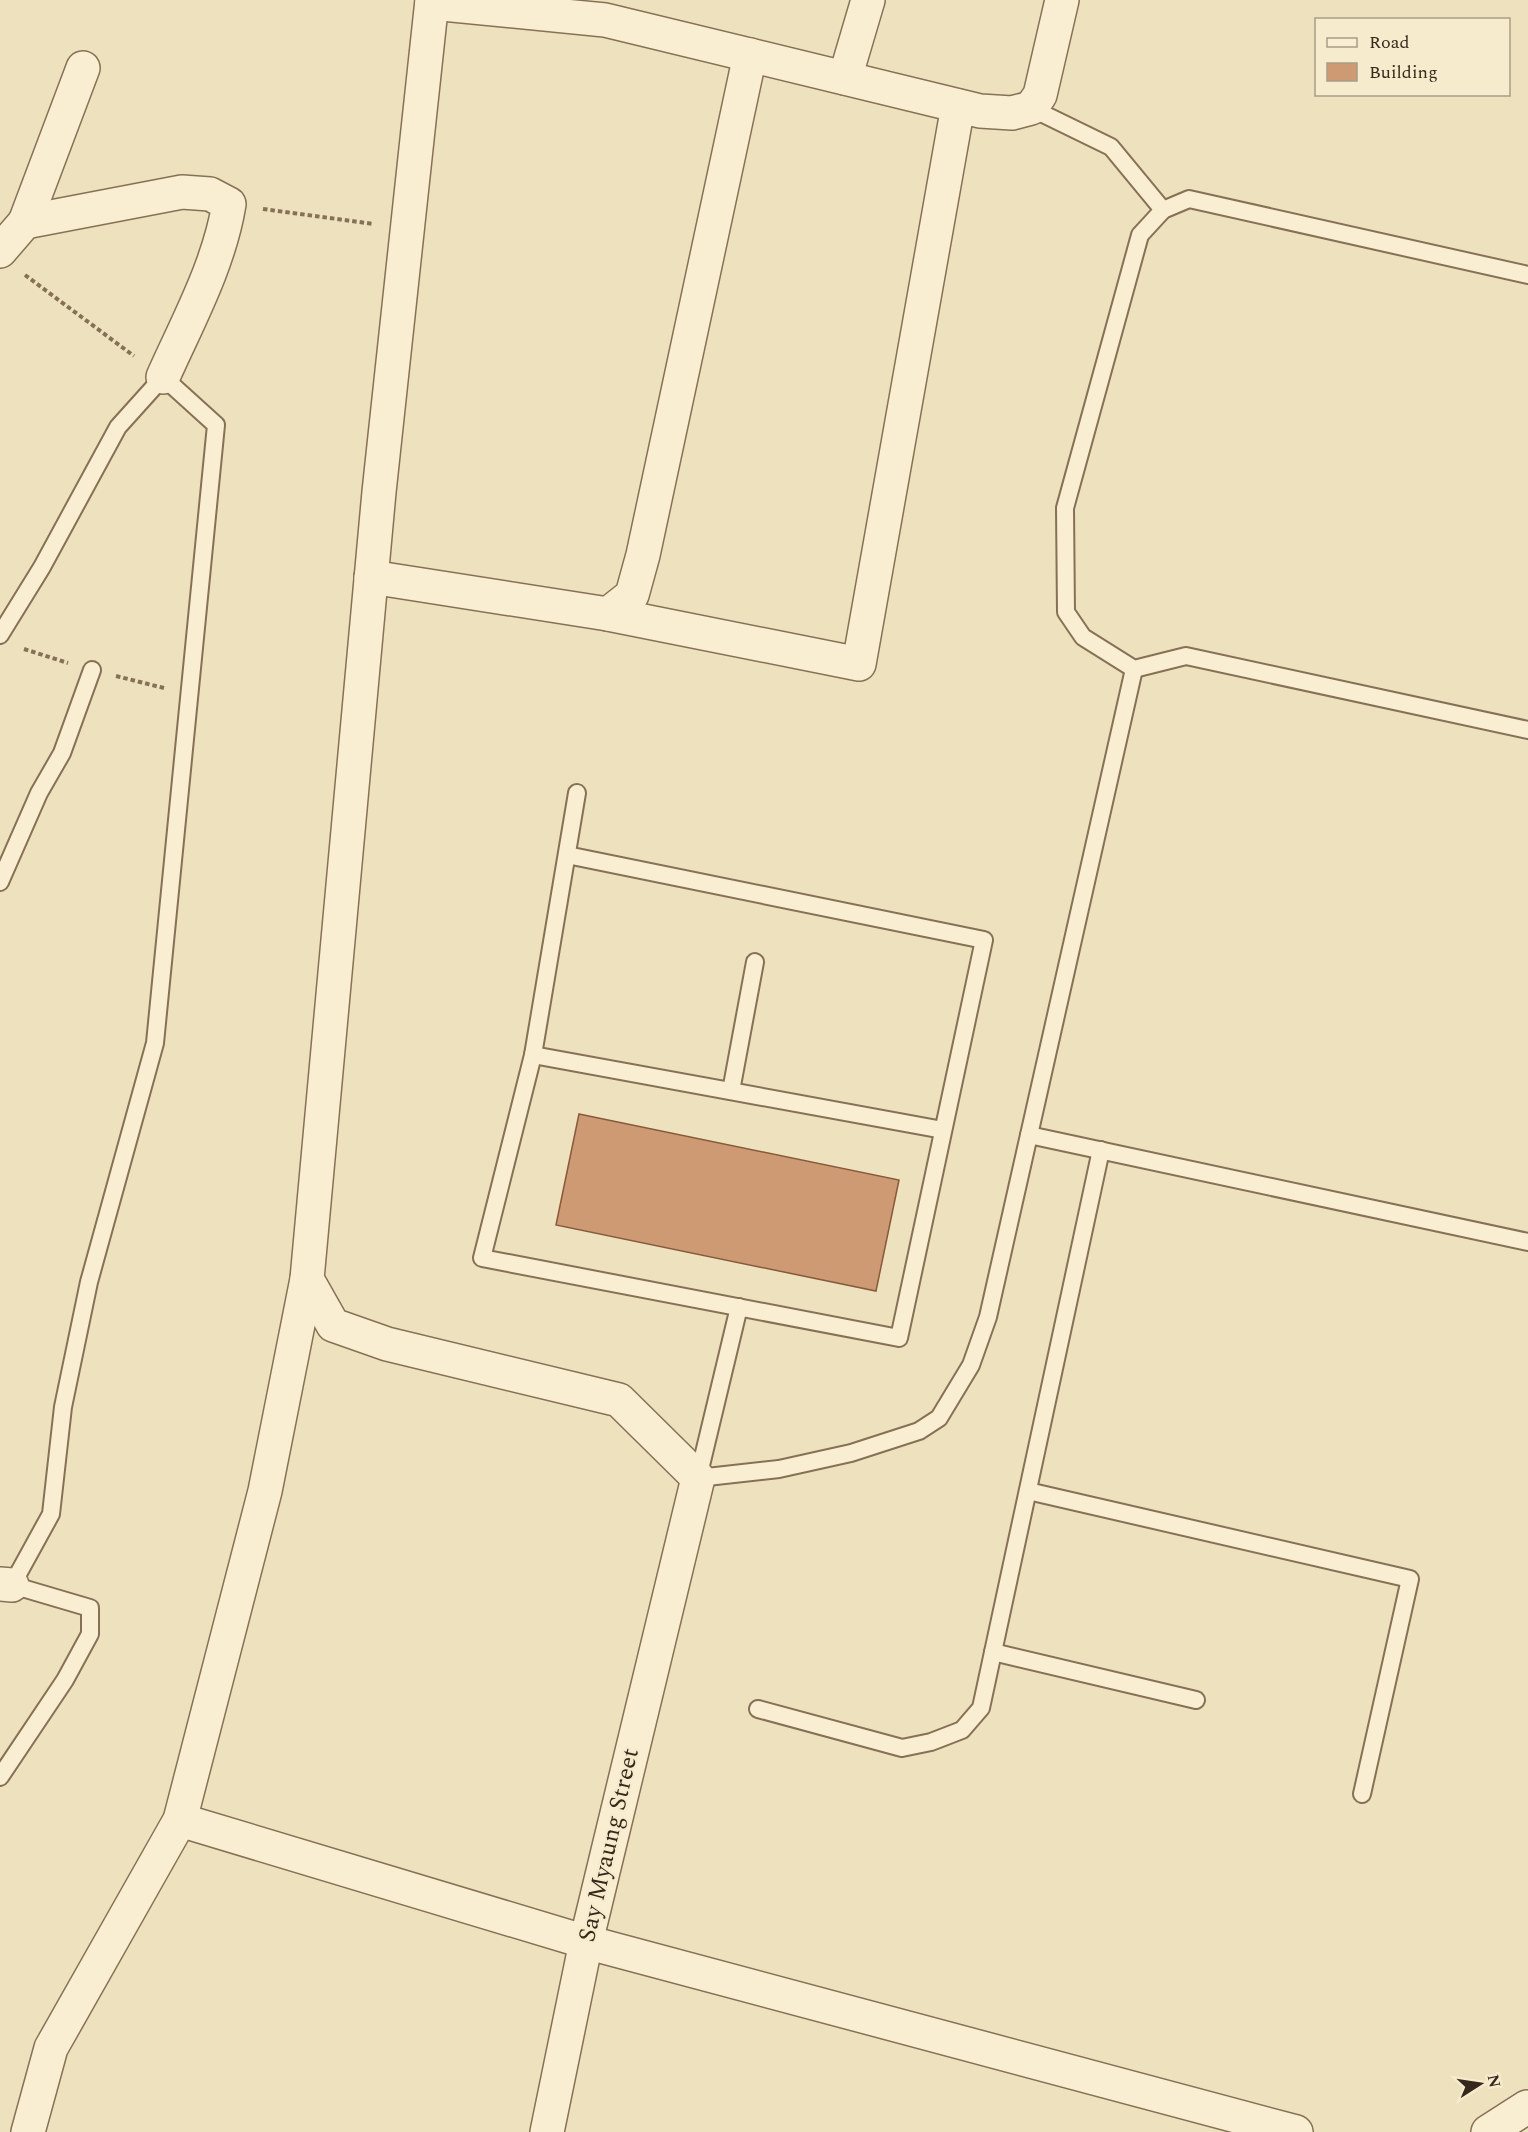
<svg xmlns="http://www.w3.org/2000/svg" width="1528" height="2132" viewBox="0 0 1528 2132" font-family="Spectral,serif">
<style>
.building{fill:#ce9a73;stroke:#865b3c;stroke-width:1.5}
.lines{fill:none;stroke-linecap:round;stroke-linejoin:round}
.service-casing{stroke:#877156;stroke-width:20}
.minor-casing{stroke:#877156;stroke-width:36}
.path{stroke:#877156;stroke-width:4;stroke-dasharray:4.5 3;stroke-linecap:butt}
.service{stroke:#f9eed1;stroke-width:16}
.minor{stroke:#f9eed1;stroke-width:33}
.labels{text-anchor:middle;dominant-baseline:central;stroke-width:4.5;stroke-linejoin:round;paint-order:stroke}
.street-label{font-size:24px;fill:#36291b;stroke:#f6ebcd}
</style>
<rect width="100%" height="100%" fill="#eee1be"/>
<path class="building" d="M579,1114L899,1180L876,1291L556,1225Z"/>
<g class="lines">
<defs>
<g id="service">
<path d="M1031,108L1111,147L1163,210"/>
<path d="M1528,275L1189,199L1163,210L1140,235L1065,508L1066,612L1083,637L1134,669L1186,656L1528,730"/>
<path d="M0,635L42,567L118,427L163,377L216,425L155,1043L89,1282L63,1407L51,1514L12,1585L90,1608V1634L65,1680L0,1777"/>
<path d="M567,855L984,940L899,1338L482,1258L533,1055L577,793"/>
<path d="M0,882L39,793L62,753L92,670"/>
<path d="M533,1055L943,1130"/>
<path d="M731,1091L755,962"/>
<path d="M1029,1135L1528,1242"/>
<path d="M739,1307L698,1478L779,1469L851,1453L919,1431L939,1418L971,1365L988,1317L1134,669"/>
<path d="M1028,1491L1410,1579L1362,1794"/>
<path d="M993,1652L1196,1700"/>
<path d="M758,1709L902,1748L931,1742L962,1730L981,1708L1101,1150"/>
</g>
<g id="minor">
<path d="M432,0L379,492L307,1279L333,1325L387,1344L619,1400L698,1478L586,1942L547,2132"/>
<path d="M432,3L605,20L980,111L1012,113L1031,108L1040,95L1062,0"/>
<path d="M845,78L868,0"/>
<path d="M25,222L83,68"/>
<path d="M0,251L25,222L182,192L210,194L229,204C219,265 188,321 163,377"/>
<path d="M371,577L608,614L632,595L643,555L750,55"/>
<path d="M608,614L859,664L958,106"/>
<path d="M0,1584L12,1585"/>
<path d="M180,1820L586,1942L1296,2132"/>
<path d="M28,2132L51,2048L180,1820L265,1491L307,1279"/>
<path d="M1488,2132L1527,2107"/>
</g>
</defs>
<use href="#service" class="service-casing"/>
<use href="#minor" class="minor-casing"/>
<g class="path">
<path d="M263,209L374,224"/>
<path d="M25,275L134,356"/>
<path d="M24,649L68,663"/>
<path d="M116,676L164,688"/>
</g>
<use href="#service" class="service"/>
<use href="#minor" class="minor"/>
</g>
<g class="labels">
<g class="street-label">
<text transform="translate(609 1845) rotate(-77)">Say Myaung Street</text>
</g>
</g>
<rect x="1315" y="18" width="195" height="78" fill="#f6ebcd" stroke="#a99d86" stroke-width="1.5"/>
<rect x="1327" y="38" width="30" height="9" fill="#f9eed1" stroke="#a99d86" stroke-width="1.5"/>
<text x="1369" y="48" font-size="18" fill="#36291b">Road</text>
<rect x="1327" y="63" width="30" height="18" fill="#ce9a73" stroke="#a99d86" stroke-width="1.5"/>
<text x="1369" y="78" font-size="18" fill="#36291b">Building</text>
<g transform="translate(1480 2084) rotate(78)" stroke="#f6ebcd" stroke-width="4.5" paint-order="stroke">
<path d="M0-4.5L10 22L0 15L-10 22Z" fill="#36291b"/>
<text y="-9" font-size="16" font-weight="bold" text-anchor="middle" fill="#36291b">N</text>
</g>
</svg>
